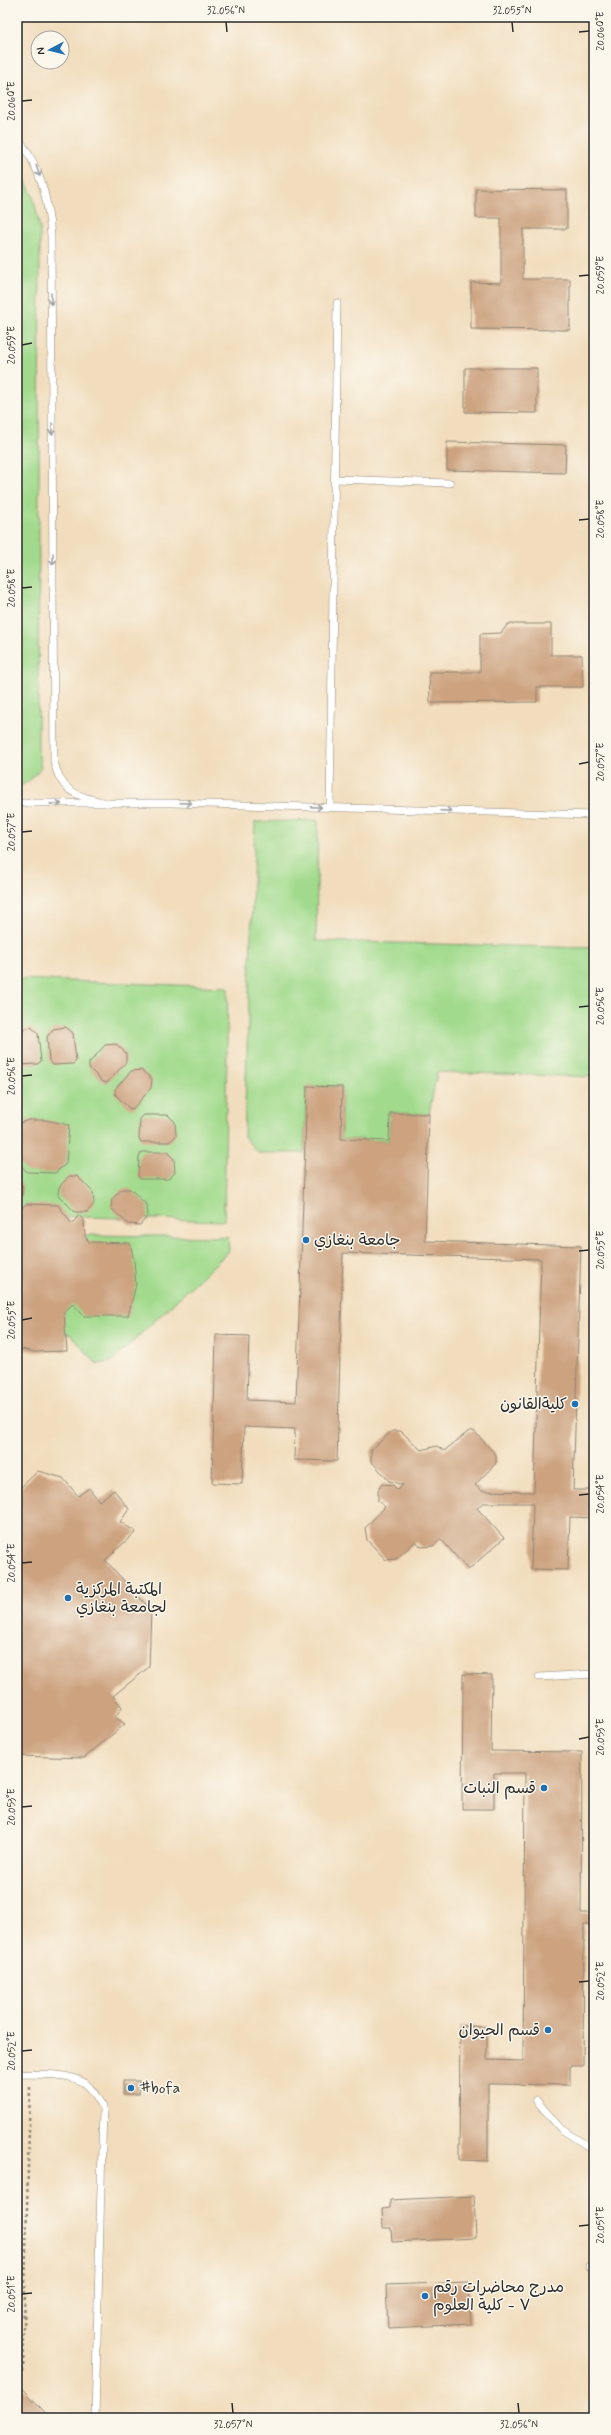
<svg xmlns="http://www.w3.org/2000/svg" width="611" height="2435" viewBox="0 0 611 2435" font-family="Mynerve,'Playpen Sans Arabic',sans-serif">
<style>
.green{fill:#a1da8c;stroke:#66825c}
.building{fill:#cca27f}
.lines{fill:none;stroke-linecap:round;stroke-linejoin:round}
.lane-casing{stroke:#8e8474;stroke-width:8}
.path{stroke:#8e8474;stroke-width:2.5;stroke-dasharray:3 3;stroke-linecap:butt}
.lane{stroke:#fff;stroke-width:7}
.oneway{stroke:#a0a0a0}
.ticks{fill:none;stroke:#2b2b2b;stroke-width:1.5}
.poi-dot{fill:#1f6fb2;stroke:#fbf7ec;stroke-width:1.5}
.labels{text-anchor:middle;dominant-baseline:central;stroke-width:3;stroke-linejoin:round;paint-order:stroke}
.poi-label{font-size:16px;fill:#2b2b2b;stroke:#fbf7ec;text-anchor:start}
.neatline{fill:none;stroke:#2b2b2b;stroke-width:1.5}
.ticks-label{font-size:10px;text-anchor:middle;fill:#2b2b2b}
</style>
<rect width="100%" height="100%" fill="#fbf7ec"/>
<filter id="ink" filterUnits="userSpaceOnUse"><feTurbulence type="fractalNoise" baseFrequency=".025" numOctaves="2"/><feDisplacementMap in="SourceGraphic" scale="8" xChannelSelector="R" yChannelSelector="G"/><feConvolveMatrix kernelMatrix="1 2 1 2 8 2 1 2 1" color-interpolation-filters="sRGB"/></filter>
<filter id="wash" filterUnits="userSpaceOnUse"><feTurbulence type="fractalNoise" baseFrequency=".012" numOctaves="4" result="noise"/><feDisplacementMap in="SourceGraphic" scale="16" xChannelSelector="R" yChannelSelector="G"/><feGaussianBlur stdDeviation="0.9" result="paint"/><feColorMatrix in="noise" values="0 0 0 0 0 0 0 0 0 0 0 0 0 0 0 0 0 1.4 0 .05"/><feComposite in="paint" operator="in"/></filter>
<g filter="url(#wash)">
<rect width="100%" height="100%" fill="#f1ddbd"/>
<g class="green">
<path d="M17,164L33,196L40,229L38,750L41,768L28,782L17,787Z"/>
<path d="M318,820L316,941L594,948V1077L437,1072L429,1114L390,1113L389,1141L341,1139L342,1087L307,1086L304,1153H258L244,1137L255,822Z"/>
<path d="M17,979L228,987L224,1221L17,1215Z"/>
<path d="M17,1234L228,1237L229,1251L111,1362L97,1364L70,1334L17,1338Z"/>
</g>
<g id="blocks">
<g class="building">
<path d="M476,189L567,190V229H523V279H570V330L471,329V282L501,283V218H476Z"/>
<path d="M465,368H537V413L465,412Z"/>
<path d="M447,442L566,445L565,473L447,470Z"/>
<path d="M508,624H551V655H582L583,687H537V702L430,703L429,672H480V634L501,633Z"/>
<path d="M31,1027L38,1033L41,1061L38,1064L19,1065L17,1031Z"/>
<path d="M66,1027L73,1033L76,1061L73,1064L53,1065L49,1061L47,1037L53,1029Z"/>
<path d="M116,1044L126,1053V1062L107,1083L103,1082L89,1068V1063L105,1045Z"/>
<path d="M141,1070L152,1079L151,1088L133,1109L129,1108L115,1094V1089L131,1071Z"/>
<path d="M307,1086L342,1087L341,1139L389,1141L390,1113L429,1114L425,1241L581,1246L573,1490H594V1518L570,1517L568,1570L531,1569L533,1503H483L477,1508L504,1538L468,1570L441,1539L433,1546L421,1547L416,1541L396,1559L386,1560L367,1540L365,1528L385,1507L378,1501V1490L382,1484L393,1485L397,1490L403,1485L389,1481L371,1461V1450L392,1431H401L421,1450L437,1446L444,1451L469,1431H474L496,1455V1463L475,1485L482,1491L534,1492L541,1259L343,1253L337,1461L294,1460L295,1429L244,1427L242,1484L212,1483L216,1335L249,1336L247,1400L296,1402Z"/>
<path d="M144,1115H168L175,1122L176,1136L169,1142H141L139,1138L140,1119Z"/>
<path d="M29,1120H46L69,1125L66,1164L55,1173L27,1172L17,1161V1124Z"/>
<path d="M142,1152H167L174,1159L175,1173L168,1179H140L138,1176L139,1156Z"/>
<path d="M69,1176H77L93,1192L94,1204L87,1212H75L58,1195L59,1187Z"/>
<path d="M17,1180L22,1185V1195L17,1201Z"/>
<path d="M122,1189H130L147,1205L148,1216L140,1225L128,1224L111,1208L112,1199Z"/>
<path d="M26,1204L58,1205L72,1224L79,1215L84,1221L85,1236L89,1242L130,1243L134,1260L136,1285L128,1316H84L73,1304L64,1312L67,1351L34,1352L17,1348V1212Z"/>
<path d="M38,1471L63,1478L78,1496L89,1488L99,1501L114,1490L129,1509L120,1522L136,1532L105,1560L151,1610L149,1667L113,1696L122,1707L115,1717L125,1724L84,1758L17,1756V1491Z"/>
<path d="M463,1674L492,1675L491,1751L582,1752L581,1913H594V1924H584L583,2066H570V2085L488,2084V2161L459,2160L460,2026L487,2027V2060L523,2061L525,1773H494V1809H462Z"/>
<rect x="123" y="2081" width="16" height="13"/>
<path d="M474,2196L476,2238L392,2242L391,2228H383L382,2208L390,2207V2200Z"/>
<path d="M469,2282L471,2324L388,2328L386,2285Z"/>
<path d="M17,2382L50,2418H17Z"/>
</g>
</g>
</g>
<g filter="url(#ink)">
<use href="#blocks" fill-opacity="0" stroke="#8e8474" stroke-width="1"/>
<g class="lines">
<defs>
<g id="lane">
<path d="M17,138C41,166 48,200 51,236L54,761C61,794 78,796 107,803"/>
<path d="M334,479L450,483"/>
<path d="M17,803H171L594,815"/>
<path d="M330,807L337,303"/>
<path d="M539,1677L594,1674"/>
<path d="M17,2074C38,2075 64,2072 83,2082C92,2087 97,2098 103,2107L95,2418"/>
<path d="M536,2100L561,2129L589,2147L594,2148"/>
<path d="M589,2266H594"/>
</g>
</defs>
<use href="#lane" class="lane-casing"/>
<g class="path">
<path d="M17,2320L24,2314"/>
<path d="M23,2372L30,2086"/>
</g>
<use href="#lane" class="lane"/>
</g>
<defs><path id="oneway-shaft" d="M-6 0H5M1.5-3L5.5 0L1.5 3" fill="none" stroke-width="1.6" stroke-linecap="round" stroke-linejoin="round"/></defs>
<g class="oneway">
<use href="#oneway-shaft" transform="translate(38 171) rotate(71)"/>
<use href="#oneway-shaft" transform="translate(51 299) rotate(90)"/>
<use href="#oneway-shaft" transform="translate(52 429) rotate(90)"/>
<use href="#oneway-shaft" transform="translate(53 559) rotate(90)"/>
<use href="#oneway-shaft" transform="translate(186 803) rotate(2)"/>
<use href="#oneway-shaft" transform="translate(56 804) rotate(-1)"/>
<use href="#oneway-shaft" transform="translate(316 807) rotate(2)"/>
<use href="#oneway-shaft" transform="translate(446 811) rotate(2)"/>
</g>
</g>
<path class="ticks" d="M226,22L227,32M512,22L513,32M579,32L589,31M22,101L32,100M579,276L589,275M22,345L32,343M579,520L589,519M22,588L32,587M579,764L589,762M22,832L32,831M579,1007L589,1006M22,1076L32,1075M579,1251L589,1250M22,1320L32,1318M579,1495L589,1494M22,1563L32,1562M579,1739L589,1737M22,1807L32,1806M579,1982L589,1981M22,2051L32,2050M579,2226L589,2225M22,2294L32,2293M232,2403L233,2413M518,2403L519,2413"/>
<g class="poi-dot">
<circle cx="306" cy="1240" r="4"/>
<circle cx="575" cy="1404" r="4"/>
<circle cx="68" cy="1598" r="4"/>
<circle cx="544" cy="1788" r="4"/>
<circle cx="548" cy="2030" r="4"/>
<circle cx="131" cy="2088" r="4"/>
<circle cx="425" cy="2296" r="4"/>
</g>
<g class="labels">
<g class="poi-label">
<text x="314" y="1240">جامعة بنغازي</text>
<text x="567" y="1404" text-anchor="end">كليةالقانون</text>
<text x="76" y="1589">المكتبة المركزية<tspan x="76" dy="18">لجامعة بنغازي</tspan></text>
<text x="536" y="1788" text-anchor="end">قسم النبات</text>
<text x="540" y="2030" text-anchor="end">قسم الحيوان</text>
<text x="139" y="2088">#bofa</text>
<text x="433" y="2287">مدرج محاضرات رقم<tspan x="433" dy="18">٧ - كلية العلوم</tspan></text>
</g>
</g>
<rect width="611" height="2435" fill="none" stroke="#fbf7ec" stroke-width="44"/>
<g transform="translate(50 50) rotate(263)"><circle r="19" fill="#fbf7ec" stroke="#a8a59f"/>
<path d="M0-3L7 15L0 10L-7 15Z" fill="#1f6fb2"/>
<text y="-6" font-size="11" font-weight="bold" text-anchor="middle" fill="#2b2b2b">N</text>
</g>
<rect x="22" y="22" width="567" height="2391" class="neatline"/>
<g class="ticks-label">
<text x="226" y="14">32.056°N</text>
<text x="512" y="14">32.055°N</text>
<text transform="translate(600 31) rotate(-90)" y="4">20.060°E</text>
<text transform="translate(11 101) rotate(-90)" y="4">20.060°E</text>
<text transform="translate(600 275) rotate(-90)" y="4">20.059°E</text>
<text transform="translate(11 345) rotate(-90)" y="4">20.059°E</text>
<text transform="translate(600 519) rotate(-90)" y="4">20.058°E</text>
<text transform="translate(11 588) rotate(-90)" y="4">20.058°E</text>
<text transform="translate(600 762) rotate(-90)" y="4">20.057°E</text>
<text transform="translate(11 832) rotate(-90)" y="4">20.057°E</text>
<text transform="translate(600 1006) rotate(-90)" y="4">20.056°E</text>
<text transform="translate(11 1076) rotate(-90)" y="4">20.056°E</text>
<text transform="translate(600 1250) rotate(-90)" y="4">20.055°E</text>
<text transform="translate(11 1320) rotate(-90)" y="4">20.055°E</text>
<text transform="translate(600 1494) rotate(-90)" y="4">20.054°E</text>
<text transform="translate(11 1563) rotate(-90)" y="4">20.054°E</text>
<text transform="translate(600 1737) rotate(-90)" y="4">20.053°E</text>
<text transform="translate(11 1807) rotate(-90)" y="4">20.053°E</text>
<text transform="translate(600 1981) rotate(-90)" y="4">20.052°E</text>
<text transform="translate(11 2051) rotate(-90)" y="4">20.052°E</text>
<text transform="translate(600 2225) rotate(-90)" y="4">20.051°E</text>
<text transform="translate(11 2294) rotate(-90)" y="4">20.051°E</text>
<text x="233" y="2428">32.057°N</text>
<text x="519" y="2428">32.056°N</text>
</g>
</svg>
